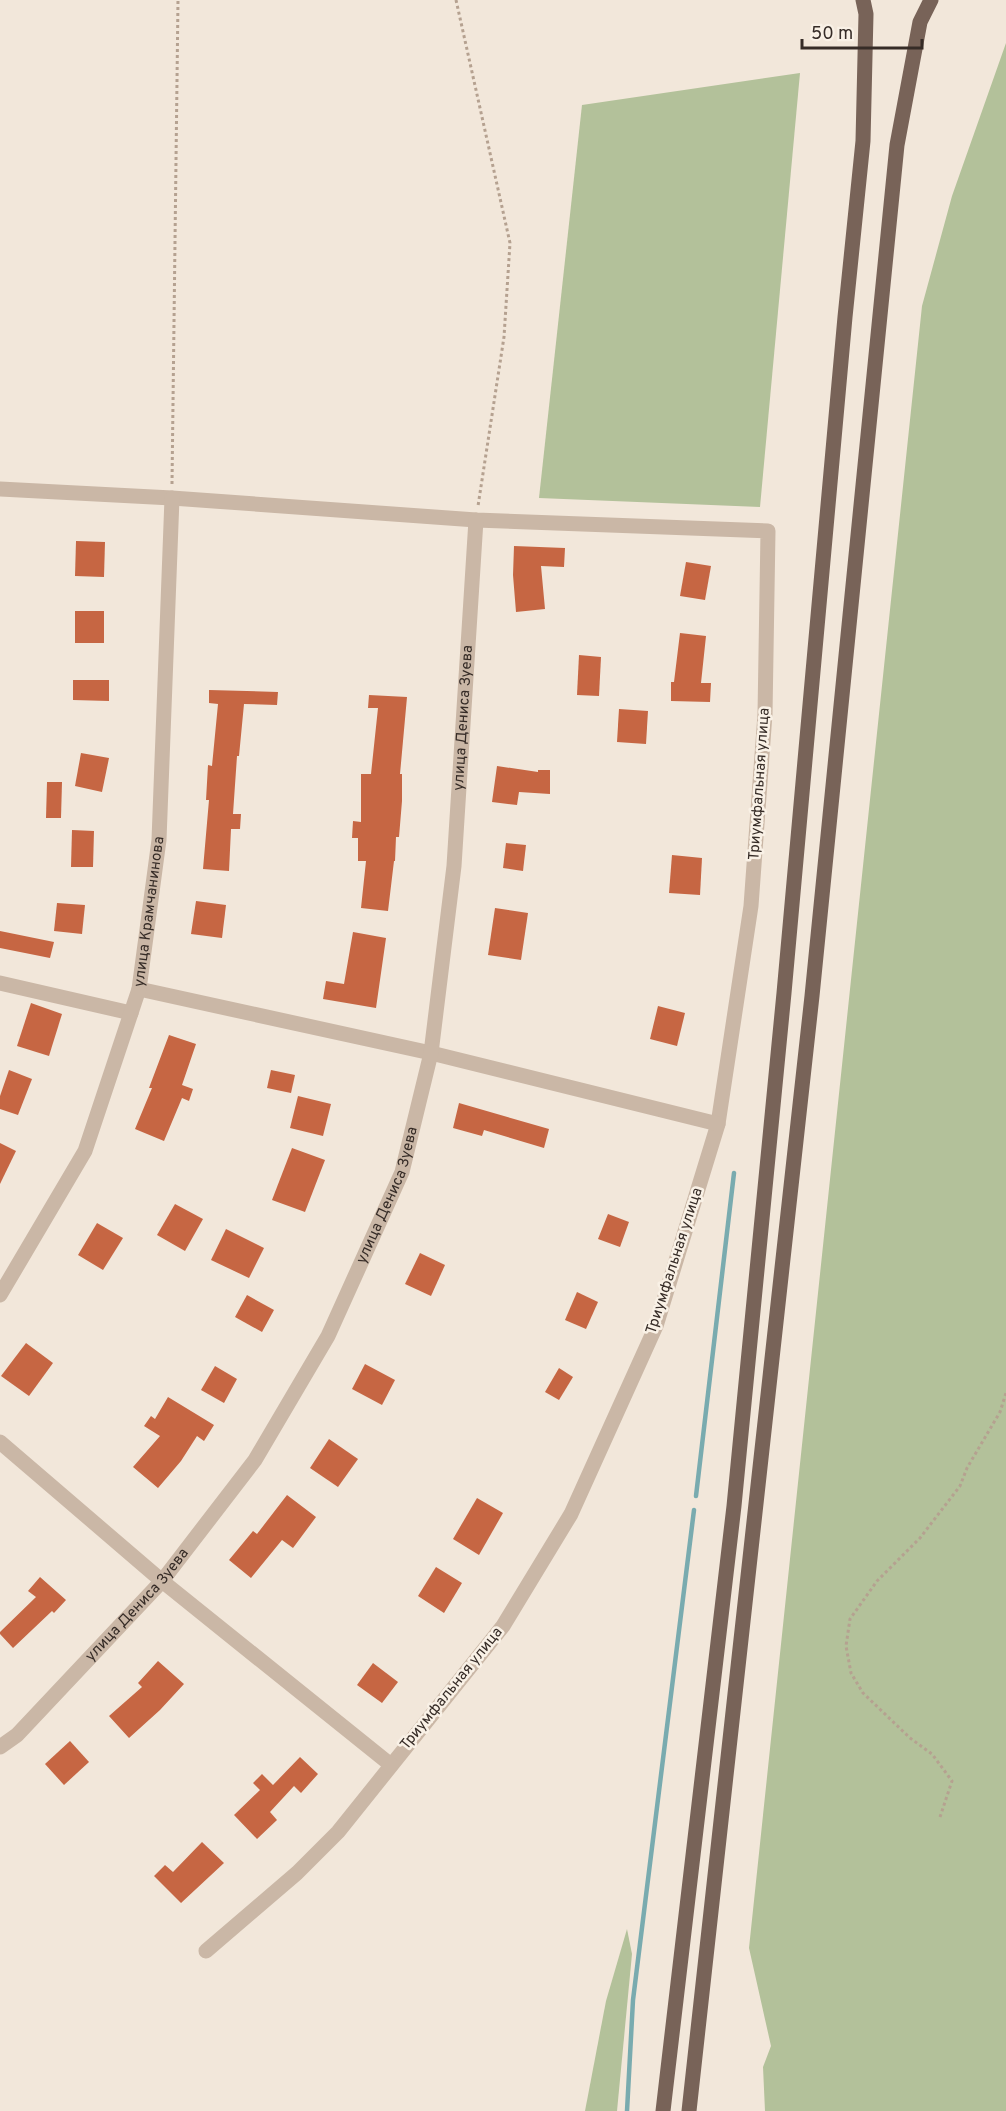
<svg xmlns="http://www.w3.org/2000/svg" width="1006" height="2111" viewBox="0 0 1006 2111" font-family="Overpass,sans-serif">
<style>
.green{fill:#b3c19a}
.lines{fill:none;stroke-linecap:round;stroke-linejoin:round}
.stream{stroke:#79abaf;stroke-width:4.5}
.building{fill:#c66643}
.path{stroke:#b5a190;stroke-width:3;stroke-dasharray:3 3;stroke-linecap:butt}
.minor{stroke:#cab7a6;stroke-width:15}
.primary{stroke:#786358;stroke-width:15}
.labels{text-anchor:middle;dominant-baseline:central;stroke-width:5;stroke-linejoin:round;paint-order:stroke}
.street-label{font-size:15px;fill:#362c27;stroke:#f9f1e6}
</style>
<rect width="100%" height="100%" fill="#f2e7da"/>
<g class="green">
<path d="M1006,43V2111H765L763,2067L771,2046L749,1948L922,306L952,196Z"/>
<path d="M800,73L760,507L539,498L582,105Z"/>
<path d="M627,1929L632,1954L617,2111H585L606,2001Z"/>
</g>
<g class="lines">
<g class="stream">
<path d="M696,1496L734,1173"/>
<path d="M627,2111L633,2000L694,1510"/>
</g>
</g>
<g class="building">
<path d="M76,541L105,542L104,577L75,576Z"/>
<path d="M514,546L565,548L564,567L541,566L545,609L516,612L513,575Z"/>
<path d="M686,562L711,566L705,600L680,596Z"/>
<rect x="75" y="611" width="29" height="32"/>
<path d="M680,633L706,636L701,683H711L710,702L671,701V682H674Z"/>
<path d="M579,655L601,657L599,696L577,695Z"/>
<path d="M73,680H109V701L73,700Z"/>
<path d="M209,690L278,692L277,705L244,704L239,756H237L233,814H241L240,829H231L229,871L203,869L209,800H206L208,765L212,766L218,704L209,703Z"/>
<path d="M369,695L407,697L400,774H402V801L399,837H396L395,861H394L388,911L361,908L366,861H358V838H352L353,821L361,822V774H371L378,708H368Z"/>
<path d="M619,709L648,711L646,744L617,742Z"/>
<path d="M81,753L109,758L102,792L75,786Z"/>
<path d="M497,766L538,772V770H550V794L519,792L517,805L492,802Z"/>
<path d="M47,782H62L61,818H46Z"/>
<path d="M72,830L94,831L93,867H71Z"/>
<path d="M506,843L526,845L523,871L503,868Z"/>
<path d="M672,855L702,858L700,895L669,893Z"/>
<path d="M196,901L226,905L222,938L191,934Z"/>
<path d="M57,903L85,905L82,934L54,931Z"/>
<path d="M495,908L528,913L521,960L488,955Z"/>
<path d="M0,931L54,942L50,958L0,948Z"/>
<path d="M353,932L386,938L376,1008L323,999L326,981L344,984Z"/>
<path d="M31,1003L62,1014L49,1056L17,1046Z"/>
<path d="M658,1006L685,1013L677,1046L650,1039Z"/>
<path d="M169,1035L196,1044L182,1085L193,1089L189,1101L182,1098L164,1141L135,1129L152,1088H149Z"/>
<path d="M9,1070L32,1079L18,1115L0,1109V1096Z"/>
<path d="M271,1070L295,1075L291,1093L267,1088Z"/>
<path d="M298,1096L331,1104L323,1136L290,1128Z"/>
<path d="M459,1103L549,1129L544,1148L484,1130L482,1136L453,1128Z"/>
<path d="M0,1143L16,1151L0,1184Z"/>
<path d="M292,1148L325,1160L305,1212L272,1200Z"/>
<path d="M175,1204L203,1219L185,1251L157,1235Z"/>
<path d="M608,1214L629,1222L620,1247L598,1239Z"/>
<path d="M97,1223L123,1238L103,1270L78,1255Z"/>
<path d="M226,1229L264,1248L249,1278L211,1260Z"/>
<path d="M420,1253L445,1265L431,1296L405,1284Z"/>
<path d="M577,1292L598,1302L586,1329L565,1320Z"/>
<path d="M247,1295L274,1310L262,1332L235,1317Z"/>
<path d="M26,1343L53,1363L29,1396L1,1376Z"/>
<path d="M365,1364L395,1380L382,1405L352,1389Z"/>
<path d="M215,1366L237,1379L224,1403L201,1390Z"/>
<path d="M559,1368L573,1377L559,1400L545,1392Z"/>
<path d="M168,1397L214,1425L204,1441L197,1436L181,1461L158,1488L133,1467L160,1436L144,1426L151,1416L155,1419Z"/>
<path d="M329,1439L358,1459L338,1487L310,1468Z"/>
<path d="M287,1495L316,1517L293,1548L282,1540L251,1578L229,1560L253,1531L257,1534Z"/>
<path d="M477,1498L503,1513L479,1555L453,1539Z"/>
<path d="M436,1567L462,1583L444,1613L418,1596Z"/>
<path d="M40,1577L66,1600L54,1613L52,1611L13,1648L0,1634V1632L36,1597L28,1591Z"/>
<path d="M158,1661L184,1684L160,1710L129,1738L109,1716L142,1687L138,1683Z"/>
<path d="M373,1663L398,1682L382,1703L357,1685Z"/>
<path d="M70,1741L89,1762L64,1785L45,1764Z"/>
<path d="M300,1757L318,1774L301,1793L294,1786L270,1812L277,1820L257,1839L234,1815L260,1790L253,1783L262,1774L273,1785Z"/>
<path d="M202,1842L224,1863L181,1903L154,1876L165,1865L173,1872Z"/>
</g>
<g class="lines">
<g class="path">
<path d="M456,0L510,243L504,337L478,506"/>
<path d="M172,484L178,0"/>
<path d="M940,1817L952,1781L932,1754L910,1738L863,1693L851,1673L846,1646L850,1619L877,1581L920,1538L960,1486L967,1468L1000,1412L1006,1393"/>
</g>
<g class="minor">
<path d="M0,489L172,498L476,520L768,531L765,714L751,906L718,1124L656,1326L571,1514L503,1626L338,1832L297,1873L206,1951"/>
<path d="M0,983L131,1013"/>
<path d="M139,989L431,1053L718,1124"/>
<path id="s1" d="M0,1295L85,1151L139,989L159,840L172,498"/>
<path d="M0,1442L162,1581L391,1765"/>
<path id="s2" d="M0,1747L17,1735L162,1581L255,1460L328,1336L402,1172L431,1053L454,866L476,520"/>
</g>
<g class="primary">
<path d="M663,2111L734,1506L784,993L845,317L863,141L866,14L863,0"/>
<path d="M689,2111L812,996L897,145L920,22L931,0"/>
</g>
</g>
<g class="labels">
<g class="street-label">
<text stroke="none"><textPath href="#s2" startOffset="1168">улица Дениса Зуева</textPath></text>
<text transform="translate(760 784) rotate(-86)">Триумфальная улица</text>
<text stroke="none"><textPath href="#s1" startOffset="416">улица Крамчанинова</textPath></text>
<text stroke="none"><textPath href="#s2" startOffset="682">улица Дениса Зуева</textPath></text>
<text transform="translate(675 1261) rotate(-72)">Триумфальная улица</text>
<text stroke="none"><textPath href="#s2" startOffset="198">улица Дениса Зуева</textPath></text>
<text transform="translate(452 1689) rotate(-51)">Триумфальная улица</text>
</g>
</g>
<path d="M802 39v9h120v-9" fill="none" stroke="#362c27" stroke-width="3"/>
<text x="811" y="39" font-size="18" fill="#362c27" stroke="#f9f1e6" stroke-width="4.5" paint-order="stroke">50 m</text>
</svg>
